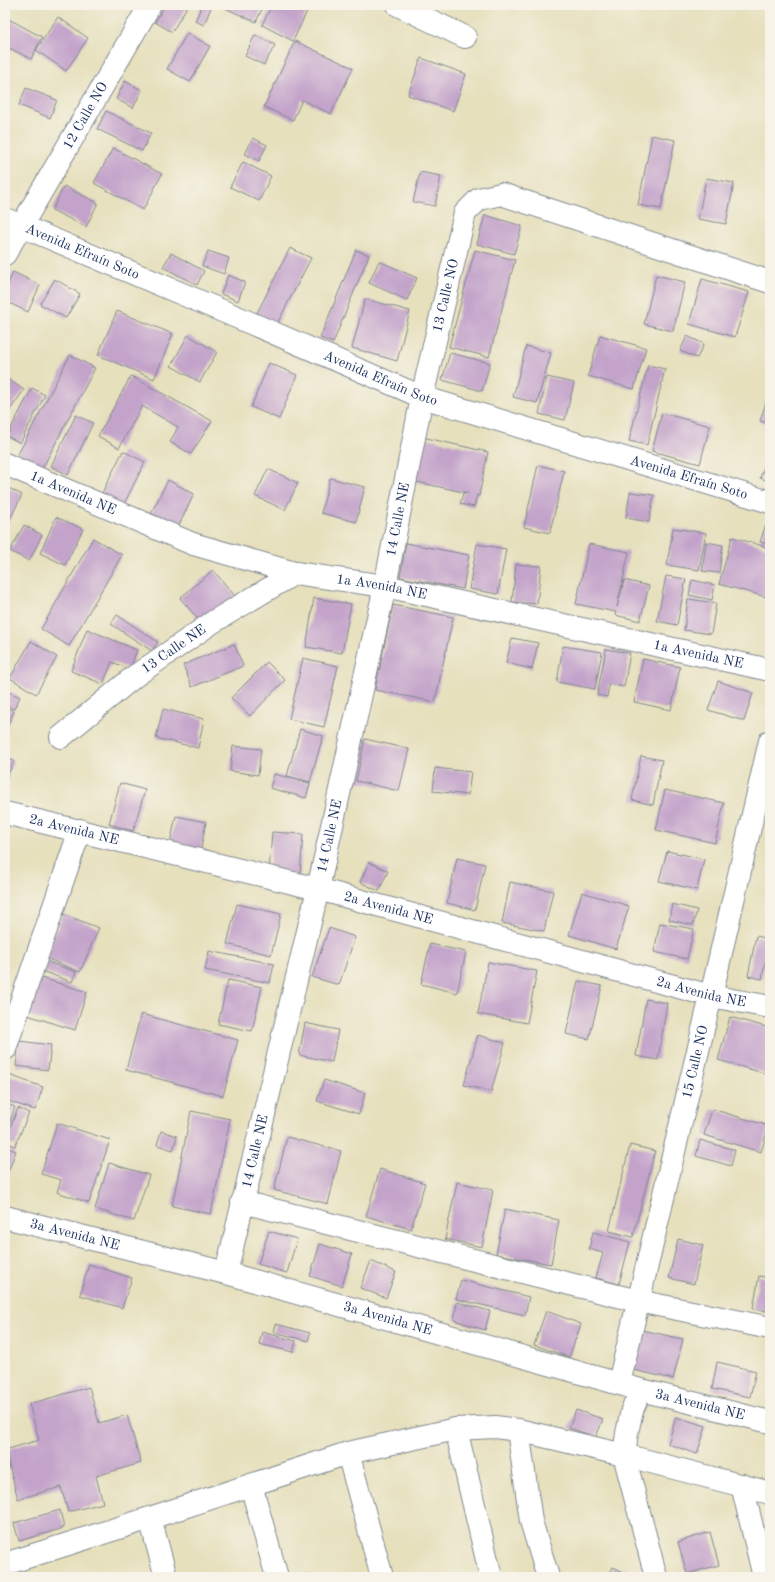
<svg xmlns="http://www.w3.org/2000/svg" width="775" height="1582" viewBox="0 0 775 1582" font-family="'Old Standard TT',serif">
<style>
.building{fill:#c3a3ca}
.lines{fill:none;stroke-linecap:round;stroke-linejoin:round}
.minor-casing{stroke:#80888e;stroke-width:24}
.minor{stroke:#fff;stroke-width:22}
.labels{text-anchor:middle;dominant-baseline:central;stroke-width:3;stroke-linejoin:round;paint-order:stroke}
.street-label{font-size:14px;fill:#1b2f5e;stroke:#f7f3e8}
</style>
<rect width="100%" height="100%" fill="#f7f3e8"/>
<filter id="ink" filterUnits="userSpaceOnUse"><feTurbulence type="fractalNoise" baseFrequency=".025" numOctaves="2"/><feDisplacementMap in="SourceGraphic" scale="8" xChannelSelector="R" yChannelSelector="G"/><feConvolveMatrix kernelMatrix="1 2 1 2 8 2 1 2 1" color-interpolation-filters="sRGB"/></filter>
<filter id="wash" filterUnits="userSpaceOnUse"><feTurbulence type="fractalNoise" baseFrequency=".012" numOctaves="4" result="noise"/><feDisplacementMap in="SourceGraphic" scale="16" xChannelSelector="R" yChannelSelector="G"/><feGaussianBlur stdDeviation="0.9" result="paint"/><feColorMatrix in="noise" values="0 0 0 0 0 0 0 0 0 0 0 0 0 0 0 0 0 1.4 0 .05"/><feComposite in="paint" operator="in"/></filter>
<g filter="url(#wash)">
<rect width="100%" height="100%" fill="#e6e0bd"/>
<g id="blocks">
<g class="building">
<path d="M165,5H188L172,32L155,22Z"/>
<path d="M202,5H212L204,25L195,21Z"/>
<path d="M223,5H264L256,22L223,7Z"/>
<path d="M272,5H306L309,7L293,41L262,25Z"/>
<path d="M5,17L42,37L31,59L5,46Z"/>
<path d="M58,17L88,38L66,71L36,50Z"/>
<path d="M187,33L210,46L190,82L167,69Z"/>
<path d="M255,35L275,45L264,65L245,56Z"/>
<path d="M295,41L353,68L331,114L302,100L293,120L264,107Z"/>
<path d="M421,58L466,74L453,111L408,95Z"/>
<path d="M125,81L142,90L133,108L116,99Z"/>
<path d="M26,88L57,100L50,118L19,105Z"/>
<path d="M106,111L151,133L142,151L97,129Z"/>
<path d="M652,135L675,140L661,209L638,205Z"/>
<path d="M253,138L267,145L259,161L245,154Z"/>
<path d="M113,148L162,174L143,210L94,183Z"/>
<path d="M243,162L271,176L259,201L230,187Z"/>
<path d="M420,172L441,176L435,206L413,202Z"/>
<path d="M706,178L734,183L726,224L698,219Z"/>
<path d="M64,186L98,203L86,227L52,210Z"/>
<path d="M485,215L522,226L514,254L477,244Z"/>
<path d="M290,248L311,258L277,324L257,313Z"/>
<path d="M356,250L369,255L333,343L320,338Z"/>
<path d="M475,250L515,260L489,357L449,347Z"/>
<path d="M208,251L229,258L224,274L202,266Z"/>
<path d="M171,253L204,271L197,285L163,267Z"/>
<path d="M379,261L417,278L407,300L369,283Z"/>
<path d="M13,272L40,285L28,312L5,301V291Z"/>
<path d="M228,275L245,282L238,301L221,294Z"/>
<path d="M656,275L685,282L673,331L644,324Z"/>
<path d="M55,279L80,294L66,318L40,304Z"/>
<path d="M702,279L749,292L735,337L689,324Z"/>
<path d="M365,299L410,311L397,361L352,348Z"/>
<path d="M117,311L173,334L154,379L98,355Z"/>
<path d="M188,335L217,352L200,382L171,366Z"/>
<path d="M600,335L646,348L634,389L588,376Z"/>
<path d="M687,336L704,344L697,358L680,351Z"/>
<path d="M526,346L551,353L537,403L513,397Z"/>
<path d="M450,353L490,363L482,391L442,380Z"/>
<path d="M70,355L95,368L41,471L16,458Z"/>
<path d="M269,363L297,375L279,419L251,407Z"/>
<path d="M648,365L665,369L647,445L629,441Z"/>
<path d="M131,376L212,421L191,454L170,442L178,427L142,406L119,448L98,436Z"/>
<path d="M5,377L24,390L5,417Z"/>
<path d="M547,377L574,383L565,420L539,414Z"/>
<path d="M32,388L45,395L20,443L7,436Z"/>
<path d="M770,390V424L760,421Z"/>
<path d="M662,413L710,426L700,464L652,451Z"/>
<path d="M76,415L93,423L68,475L51,466Z"/>
<path d="M422,437L488,452L479,496L477,495L474,507L460,504L463,493H468L412,481Z"/>
<path d="M123,451L145,462L120,512L98,501Z"/>
<path d="M770,451V481L760,478Z"/>
<path d="M538,465L564,471L550,533L524,527Z"/>
<path d="M268,469L298,483L285,510L255,496Z"/>
<path d="M330,478L365,487L356,522L321,513Z"/>
<path d="M168,480L194,494L178,527L151,513Z"/>
<path d="M5,486L22,495L5,529Z"/>
<path d="M630,492L654,495L649,522L626,518Z"/>
<path d="M56,517L83,529L65,565L40,553Z"/>
<path d="M24,525L42,535L29,561L10,551Z"/>
<path d="M765,527L770,528V545L760,542Z"/>
<path d="M673,528L706,533L699,570L667,565Z"/>
<path d="M732,537L770,548V598L719,584Z"/>
<path d="M93,538L122,555L69,646L41,629Z"/>
<path d="M706,542L723,545L719,573L702,571Z"/>
<path d="M406,543L469,555L463,589L400,577Z"/>
<path d="M477,544L506,549L498,594L469,589Z"/>
<path d="M589,544L629,552L617,607L624,580L649,586L640,621L615,615L616,612L576,604Z"/>
<path d="M516,564L541,566L537,604L512,602Z"/>
<path d="M213,570L235,596L202,624L180,598Z"/>
<path d="M666,576L686,579L677,625L657,621Z"/>
<path d="M692,580L715,585L712,600L689,595Z"/>
<path d="M314,598L351,604L342,653L306,647Z"/>
<path d="M688,599L716,603L711,634L684,630Z"/>
<path d="M393,605L453,617L435,702L375,690Z"/>
<path d="M117,615L158,642L152,651L111,624Z"/>
<path d="M87,629L137,650L130,669L112,662L103,684L71,671Z"/>
<path d="M512,638L538,643L532,669L506,663Z"/>
<path d="M31,641L57,657L36,694L10,678Z"/>
<path d="M234,644L243,666L192,687L183,665Z"/>
<path d="M563,646L602,652L595,689L557,682Z"/>
<path d="M606,649L630,653L624,687L609,684L607,697L597,695Z"/>
<path d="M303,658L338,666L324,727L289,719Z"/>
<path d="M643,659L680,667L671,710L634,702Z"/>
<path d="M267,662L285,680L250,716L231,698Z"/>
<path d="M718,681L753,693L744,721L708,710Z"/>
<path d="M9,692L20,697L14,709L5,705V699Z"/>
<path d="M5,707L14,711L5,732Z"/>
<path d="M163,709L204,719L198,748L156,738Z"/>
<path d="M300,729L323,736L310,782L287,776Z"/>
<path d="M365,739L409,749L399,791L356,781Z"/>
<path d="M233,746L261,749L258,775L230,771Z"/>
<path d="M641,756L662,760L653,805L632,800Z"/>
<path d="M5,757L14,761L5,781Z"/>
<path d="M435,768L471,772L468,795L433,791Z"/>
<path d="M274,774L310,783L306,798L270,788Z"/>
<path d="M120,783L145,790L133,831L109,824Z"/>
<path d="M665,790L724,803L715,843L656,830Z"/>
<path d="M176,816L206,822L200,854L169,848Z"/>
<path d="M272,832L303,834L300,875L269,872Z"/>
<path d="M667,851L704,859L697,890L659,881Z"/>
<path d="M457,858L485,864L475,910L447,903Z"/>
<path d="M369,862L388,871L379,891L360,882Z"/>
<path d="M510,882L553,891L544,931L502,923Z"/>
<path d="M582,892L629,906L616,949L569,935Z"/>
<path d="M237,904L281,914L271,955L227,944Z"/>
<path d="M672,904L697,910L693,925L669,920Z"/>
<path d="M63,914L99,928L80,972L46,958Z"/>
<path d="M660,923L694,929L687,959L654,952Z"/>
<path d="M329,928L355,937L339,985L312,977Z"/>
<path d="M756,936L770,939L762,979L748,976Z"/>
<path d="M430,944L466,952L457,993L421,984Z"/>
<path d="M209,951L274,964L270,983L205,970Z"/>
<path d="M43,960L76,972L72,982L39,970Z"/>
<path d="M488,962L537,971L527,1023L478,1014Z"/>
<path d="M35,976L87,992L75,1030L24,1014Z"/>
<path d="M228,980L262,987L252,1031L218,1024Z"/>
<path d="M578,981L602,986L589,1039L566,1034Z"/>
<path d="M646,999L667,1003L658,1060L636,1056Z"/>
<path d="M141,1014L238,1040L223,1096L126,1070Z"/>
<path d="M730,1017L770,1028V1063L767,1074L718,1060Z"/>
<path d="M305,1023L338,1030L332,1062L299,1055Z"/>
<path d="M478,1035L505,1043L491,1092L464,1085Z"/>
<path d="M19,1041L51,1045L48,1070L16,1066Z"/>
<path d="M9,1075L43,1087L35,1110L5,1100V1085Z"/>
<path d="M324,1080L365,1093L359,1114L317,1101Z"/>
<path d="M5,1103L15,1107L9,1124L5,1123Z"/>
<path d="M18,1108L29,1113L15,1146L5,1142V1140Z"/>
<path d="M712,1109L769,1126L761,1152L704,1135Z"/>
<path d="M191,1111L230,1119L211,1214L172,1206Z"/>
<path d="M57,1123L110,1140L89,1203L57,1192L61,1180L41,1174Z"/>
<path d="M161,1131L177,1136L173,1150L157,1145Z"/>
<path d="M287,1137L341,1151L328,1204L274,1190Z"/>
<path d="M700,1140L735,1150L731,1166L696,1156Z"/>
<path d="M630,1145L655,1151L633,1237L609,1231Z"/>
<path d="M5,1147L16,1151L5,1180Z"/>
<path d="M109,1163L149,1175L134,1221L95,1209Z"/>
<path d="M380,1169L425,1183L411,1229L366,1216Z"/>
<path d="M457,1182L493,1190L482,1247L445,1239Z"/>
<path d="M505,1209L559,1220L551,1264L496,1254Z"/>
<path d="M269,1231L297,1239L287,1273L258,1264Z"/>
<path d="M593,1232L630,1242L619,1284L596,1278L603,1253L589,1249Z"/>
<path d="M678,1239L703,1245L694,1284L669,1278Z"/>
<path d="M320,1244L352,1254L342,1286L310,1276Z"/>
<path d="M371,1261L396,1272L386,1298L360,1288Z"/>
<path d="M89,1264L132,1278L122,1308L80,1295Z"/>
<path d="M759,1276L770,1278V1312L753,1308Z"/>
<path d="M461,1280L529,1297L525,1315L456,1299Z"/>
<path d="M457,1302L490,1311L485,1330L454,1320Z"/>
<path d="M546,1311L581,1324L569,1357L534,1345Z"/>
<path d="M276,1324L310,1333L308,1341L274,1332Z"/>
<path d="M642,1330L683,1339L673,1379L633,1370Z"/>
<path d="M262,1332L296,1341L293,1352L259,1344Z"/>
<path d="M717,1362L756,1371L750,1397L712,1389Z"/>
<path d="M89,1387L99,1423L127,1415L141,1463L96,1476L103,1503L68,1512L61,1487L18,1499L5,1450L39,1440L29,1404Z"/>
<path d="M576,1410L603,1419L596,1437L569,1428Z"/>
<path d="M676,1417L706,1426L697,1454L668,1444Z"/>
<path d="M60,1510L64,1528L19,1541L14,1523Z"/>
<path d="M710,1532L719,1565L687,1574L678,1542Z"/>
<path d="M613,1567L634,1577H608Z"/>
<path d="M297,1574L322,1576V1577H297Z"/>
</g>
</g>
</g>
<g filter="url(#ink)">
<use href="#blocks" fill-opacity="0" stroke="#80888e" stroke-width="1"/>
<g class="lines">
<defs>
<g id="minor">
<path d="M398,5L465,37"/>
<path id="s1" d="M5,219L239,318L422,397L770,502"/>
<path id="s2" d="M5,254L150,5"/>
<path id="s3" d="M5,464L193,544L295,573L385,586L770,670"/>
<path id="s4" d="M61,737L135,676L213,622L295,573"/>
<path id="s5" d="M5,813L318,889L711,996L770,1007"/>
<path d="M5,1049L80,830"/>
<path d="M242,1202L638,1301L770,1328"/>
<path id="s6" d="M5,1217L226,1273L641,1390L770,1422"/>
<path id="s7" d="M226,1273L318,889L385,586L422,397L465,213L479,199L501,194L770,282"/>
<path id="s8" d="M619,1383L711,996L770,741"/>
<path d="M641,1390L632,1410L627,1433L624,1455L656,1577"/>
<path d="M456,1429L491,1577"/>
<path d="M518,1430L531,1521L548,1577"/>
<path d="M348,1453L382,1577"/>
<path d="M251,1485L277,1577"/>
<path d="M742,1485L764,1577"/>
<path d="M150,1518L166,1577"/>
<path d="M5,1564L150,1518L348,1453L456,1429L495,1427L518,1430L624,1455L770,1493"/>
</g>
</defs>
<use href="#minor" class="minor-casing"/>
<use href="#minor" class="minor"/>
</g>
</g>
<g class="labels">
<g class="street-label">
<text stroke="none"><textPath href="#s2" startOffset="160">12 Calle NO</textPath></text>
<text stroke="none"><textPath href="#s1" startOffset="84">Avenida Efraín Soto</textPath></text>
<text stroke="none"><textPath href="#s7" startOffset="1002">13 Calle NO</textPath></text>
<text stroke="none"><textPath href="#s1" startOffset="408">Avenida Efraín Soto</textPath></text>
<text stroke="none"><textPath href="#s1" startOffset="732">Avenida Efraín Soto</textPath></text>
<text stroke="none"><textPath href="#s3" startOffset="74">1a Avenida NE</textPath></text>
<text stroke="none"><textPath href="#s7" startOffset="773">14 Calle NE</textPath></text>
<text stroke="none"><textPath href="#s3" startOffset="398">1a Avenida NE</textPath></text>
<text stroke="none"><textPath href="#s4" startOffset="143">13 Calle NE</textPath></text>
<text stroke="none"><textPath href="#s3" startOffset="722">1a Avenida NE</textPath></text>
<text stroke="none"><textPath href="#s5" startOffset="71">2a Avenida NE</textPath></text>
<text stroke="none"><textPath href="#s7" startOffset="449">14 Calle NE</textPath></text>
<text stroke="none"><textPath href="#s5" startOffset="395">2a Avenida NE</textPath></text>
<text stroke="none"><textPath href="#s5" startOffset="719">2a Avenida NE</textPath></text>
<text stroke="none"><textPath href="#s8" startOffset="330">15 Calle NO</textPath></text>
<text stroke="none"><textPath href="#s7" startOffset="125">14 Calle NE</textPath></text>
<text stroke="none"><textPath href="#s6" startOffset="72">3a Avenida NE</textPath></text>
<text stroke="none"><textPath href="#s6" startOffset="396">3a Avenida NE</textPath></text>
<text stroke="none"><textPath href="#s6" startOffset="720">3a Avenida NE</textPath></text>
</g>
</g>
<rect width="775" height="1582" fill="none" stroke="#f7f3e8" stroke-width="20"/>
</svg>
